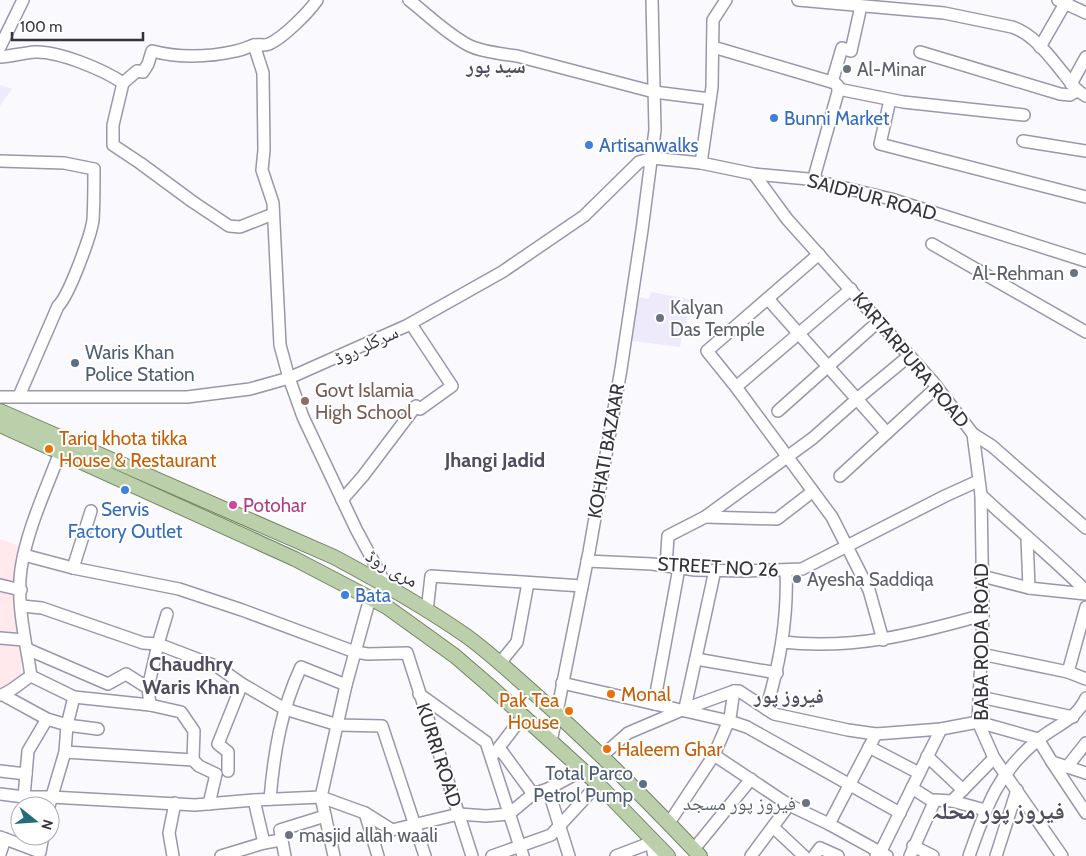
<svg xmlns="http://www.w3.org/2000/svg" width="1086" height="856" viewBox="0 0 1086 856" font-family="Cabin,'Noto Naskh Arabic',sans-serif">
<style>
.built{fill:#eeeafc}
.industrial{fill:#ffe9ed}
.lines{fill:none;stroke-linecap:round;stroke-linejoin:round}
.minor-casing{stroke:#9b96ab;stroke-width:14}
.major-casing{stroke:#708460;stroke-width:16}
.minor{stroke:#fff;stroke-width:11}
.major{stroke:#bccfab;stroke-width:14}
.worship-dot{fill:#6b7280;stroke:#fff;stroke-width:2}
.shop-dot{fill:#3f7fe0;stroke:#fff;stroke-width:2}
.service-dot{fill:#5c6f8a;stroke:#fff;stroke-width:2}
.education-dot{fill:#8d6e63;stroke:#fff;stroke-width:2}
.food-dot{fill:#e8710a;stroke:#fff;stroke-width:2}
.hotel-dot{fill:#d1479c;stroke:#fff;stroke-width:2}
.labels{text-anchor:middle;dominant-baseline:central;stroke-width:4;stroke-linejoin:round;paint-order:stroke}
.worship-label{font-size:19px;fill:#5b616d;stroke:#fff;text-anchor:start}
.shop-label{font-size:19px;fill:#366cbe;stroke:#fff;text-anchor:start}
.street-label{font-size:19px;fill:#35333c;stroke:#fff}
.service-label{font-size:19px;fill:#4e5e75;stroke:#fff;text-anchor:start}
.education-label{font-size:19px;fill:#785e54;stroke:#fff;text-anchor:start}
.food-label{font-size:19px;fill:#c56008;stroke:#fff;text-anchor:start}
.hotel-label{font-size:19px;fill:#b23c85;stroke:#fff;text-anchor:start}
.neighbourhood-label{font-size:20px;font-weight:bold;fill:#514c5f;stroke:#fff}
.district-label{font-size:24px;font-weight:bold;fill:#514c5f;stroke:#fff}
</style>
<rect width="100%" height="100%" fill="#faf9fd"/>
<g class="built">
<path d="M0,85L12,89L0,106Z"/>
<path d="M651,292L690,299L686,325H684L680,347L625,340L632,296L649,299Z"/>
</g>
<path class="industrial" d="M0,539L21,547V673L0,704Z"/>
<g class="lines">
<defs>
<g id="minor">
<path d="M409,0C428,15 446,33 468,45C481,52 503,54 517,56L654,92L710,99"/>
<path d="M798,0L944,13L1012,27C1034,34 1050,57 1064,74C1071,83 1076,91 1086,96"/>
<path d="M1058,0L1086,13"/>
<path d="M254,45L263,73L264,150L262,170L273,203L280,345L289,378L303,417L356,529L386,585"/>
<path d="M0,47L23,0"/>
<path d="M713,47L835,83L838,86V92L813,181"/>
<path d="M1040,47L1067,0"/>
<path d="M920,52L1060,94L1070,95L1077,91"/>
<path d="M0,57C12,56 23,53 35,52C59,51 104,70 123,83"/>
<path d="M832,82L842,48L851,51L861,6"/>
<path d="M1071,84L1086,57"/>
<path d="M838,89L903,102L1024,115"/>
<path d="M890,100L880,144L1086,197"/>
<path d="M1023,141L1086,151"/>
<path d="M0,161L64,163L94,169C94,186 94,203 93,220C91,235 69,296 58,306L19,396"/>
<path d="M701,163L712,87L713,20L726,0"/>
<path d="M754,174L787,219L933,382L973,434L992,446L1086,528"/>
<path d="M273,214L240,227L229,226L193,202L140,163L113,145V125L123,83L137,71L143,72L148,64L152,51C179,58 209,57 236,51C242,50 248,47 254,45C259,44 265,46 269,44C283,38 309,12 317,0"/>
<path d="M932,244L1086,332"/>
<path d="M819,254L707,351L736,387L832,517L869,590L883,640"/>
<path d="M768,299L887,433"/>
<path d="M411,324L452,386L420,409"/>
<path d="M736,387L851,289"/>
<path d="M0,397H187L250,389L289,378L406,326L502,272L584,216L639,162L652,158L701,163L754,174L808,179L891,199L1086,261"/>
<path d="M778,411L879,321"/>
<path d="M973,434L981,495L983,615L978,722L994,758L1062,856"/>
<path d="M60,452C46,490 27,529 21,569C16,603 26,642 31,676L74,697L150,705L181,712L194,731L193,760"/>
<path d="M840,476L937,387"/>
<path d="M981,495C1015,527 1052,557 1086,591"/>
<path d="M342,500L363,476L416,406"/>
<path d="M91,511L73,568L179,589L242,610L355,652L368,654L407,653L472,856"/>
<path d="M705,517L777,519L812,492"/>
<path d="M1027,538L1029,588"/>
<path d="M24,555L73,568"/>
<path d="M587,561L652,564L695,570L745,571L802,569L945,496L978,481"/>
<path d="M666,566L668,536L705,517L813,438L857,399L909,356"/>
<path d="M982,576L1029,588L1086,594"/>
<path d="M0,585L21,590"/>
<path d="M370,598L346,685L321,797L365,813L392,830L459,814L486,816L509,814L533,794L548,789L583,770"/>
<path d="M22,606L42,608L143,643L158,644L218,667L242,684L285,709L338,725L382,726L425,856"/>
<path d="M1086,607L1068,672L1086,679"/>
<path d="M427,611L431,576L582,586"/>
<path d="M0,638L24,640"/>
<path d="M782,642C854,650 915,634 983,615"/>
<path d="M27,649L108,684L126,674L148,688L150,705"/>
<path d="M981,654L1068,672"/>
<path d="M696,659L777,673"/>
<path d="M500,663L517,642L528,583"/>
<path d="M562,683L729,721L747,727L900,813"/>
<path d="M148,688L158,644L167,614"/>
<path d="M419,694L486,742L523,856"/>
<path d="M0,695C9,694 22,681 31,676"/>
<path d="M3,695L47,719L67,725L98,729"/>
<path d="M980,697L1073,717"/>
<path d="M654,704L679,568"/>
<path d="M685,708L715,570"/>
<path d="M766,709C780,664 788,618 786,571"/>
<path d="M551,742L589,552L621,369L642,230L655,130L652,0"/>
<path d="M869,747L919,773"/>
<path d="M500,749L533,794"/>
<path d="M65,752L193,760L199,766L216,774L209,804"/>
<path d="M494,754L523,716"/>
<path d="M714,755L789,805L829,824L887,856"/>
<path d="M602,756L628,733L682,710L734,691H739L774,714L848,730L876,734L941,729L978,722L1038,739L1052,762L1086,773"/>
<path d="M927,756L963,790"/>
<path d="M1052,762L1086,813"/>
<path d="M1067,767L1086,743"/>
<path d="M0,771L26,774"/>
<path d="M228,771V752L218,744L242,684"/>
<path d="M912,788L934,802"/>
<path d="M548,789L569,856"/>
<path d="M0,794L24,797H51L195,805L254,800L321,797L334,856"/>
<path d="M24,797L28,751L47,719"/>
<path d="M270,799C274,752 281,710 301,667L346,685"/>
<path d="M254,800L264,843"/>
<path d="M952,801L985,810"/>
<path d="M49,806L65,752L67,725L74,697"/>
<path d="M365,813L378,856"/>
<path d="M669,823L714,755L730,718L734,691"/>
<path d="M829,824L876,734"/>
<path d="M773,827L804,856"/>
<path d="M0,837L40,852L43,836"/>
<path d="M650,838L654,856"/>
<path d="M913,846L933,856"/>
<path d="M694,849L751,779"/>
<path d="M0,854L5,839"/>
<path d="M173,856L169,833L175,803"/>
<path d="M221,856L264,843L281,840"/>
<path d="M285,856L280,830L325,816"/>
<path d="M492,856L551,835L598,784"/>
<path d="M616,856L650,843"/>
<path d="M751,856L789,805"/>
<path d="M814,856L820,848L838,856"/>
<path d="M876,856L881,851L941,729"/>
<path d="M910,856L935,800L952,801L994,758"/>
<path d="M969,856C986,808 997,773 1038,740C1057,724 1075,721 1086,698"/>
<path d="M996,856L1017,790"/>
</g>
<g id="major">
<path d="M0,411L334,557C379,581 423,606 465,635C489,652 512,674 535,694C592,745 647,800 700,856"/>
<path d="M0,425L295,559L387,607L455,656L491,687L598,784L668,856"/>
</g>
</defs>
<use href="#minor" class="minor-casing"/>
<use href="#major" class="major-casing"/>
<use href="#minor" class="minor"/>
<use href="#major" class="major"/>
</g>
<g class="worship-dot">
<circle cx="847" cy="69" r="5"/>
<circle cx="1074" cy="273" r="5"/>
<circle cx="660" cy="318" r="5"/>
<circle cx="797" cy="579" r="5"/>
<circle cx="806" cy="803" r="5"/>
<circle cx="289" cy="835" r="5"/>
</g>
<g class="shop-dot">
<circle cx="774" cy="118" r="5"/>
<circle cx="589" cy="145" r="5"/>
<circle cx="125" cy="490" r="5"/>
<circle cx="345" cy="595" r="5"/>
</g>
<g class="service-dot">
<circle cx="75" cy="363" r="5"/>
<circle cx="643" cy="784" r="5"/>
</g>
<circle class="education-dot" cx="305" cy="401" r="5"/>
<g class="food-dot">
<circle cx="49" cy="449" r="5"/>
<circle cx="611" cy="694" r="5"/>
<circle cx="569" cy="711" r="5"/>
<circle cx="607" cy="749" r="5"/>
</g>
<circle class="hotel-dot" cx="233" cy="505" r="5"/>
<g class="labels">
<g class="worship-label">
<text x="857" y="69">Al-Minar</text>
<text x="1064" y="273" text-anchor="end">Al-Rehman</text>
<text x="670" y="307">Kalyan<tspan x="670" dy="22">Das Temple</tspan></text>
<text x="807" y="579">Ayesha Saddiqa</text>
<text x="796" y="803" text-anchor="end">فیروز پور مسجد</text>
<text x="299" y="835">masjid allah waali</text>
</g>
<g class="shop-label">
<text x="784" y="118">Bunni Market</text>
<text x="599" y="145">Artisanwalks</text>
<text x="125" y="509" text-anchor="middle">Servis<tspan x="125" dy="22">Factory Outlet</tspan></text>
<text x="355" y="595">Bata</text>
</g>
<g class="street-label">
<text transform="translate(872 197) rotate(15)">SAIDPUR ROAD</text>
<text transform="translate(366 345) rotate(-25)">سرکلر روڈ</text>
<text transform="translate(911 360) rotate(50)">KARTARPURA ROAD</text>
<text transform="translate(606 451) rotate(-80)">KOHATI BAZAAR</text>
<text transform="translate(718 567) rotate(3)">STREET NO 26</text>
<text transform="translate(392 568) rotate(30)">مری روڈ</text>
<text transform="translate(981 642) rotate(-90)">BABA RODA ROAD</text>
<text transform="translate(439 755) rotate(72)">KURRI ROAD</text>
</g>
<g class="service-label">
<text x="85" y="352">Waris Khan<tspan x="85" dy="22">Police Station</tspan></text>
<text x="633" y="773" text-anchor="end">Total Parco<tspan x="633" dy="22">Petrol Pump</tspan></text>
</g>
<g class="education-label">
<text x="315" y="390">Govt Islamia<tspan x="315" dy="22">High School</tspan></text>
</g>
<g class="food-label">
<text x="59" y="438">Tariq khota tikka<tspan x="59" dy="22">House &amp; Restaurant</tspan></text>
<text x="621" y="694">Monal</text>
<text x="559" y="700" text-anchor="end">Pak Tea<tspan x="559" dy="22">House</tspan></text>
<text x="617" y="749">Haleem Ghar</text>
</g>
<g class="hotel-label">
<text x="243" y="505">Potohar</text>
</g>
<g class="neighbourhood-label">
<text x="496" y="66">سید پور</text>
<text x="495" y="460">Jhangi Jadid</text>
<text x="191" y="664">Chaudhry<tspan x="191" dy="23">Waris Khan</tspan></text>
<text x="789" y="696">فیروز پور</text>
</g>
<g class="district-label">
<text x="998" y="810">فیروز پور محلہ</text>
</g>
</g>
<g transform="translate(35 821) rotate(107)"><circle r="24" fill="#ffffff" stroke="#aeadb1"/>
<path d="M0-4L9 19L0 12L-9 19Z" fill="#246c79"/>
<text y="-8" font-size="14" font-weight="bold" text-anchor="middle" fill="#35333c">N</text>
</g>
<path d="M12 32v8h131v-8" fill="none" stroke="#35333c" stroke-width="2.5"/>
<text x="20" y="32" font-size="15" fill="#35333c" stroke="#ffffff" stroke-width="4" paint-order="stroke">100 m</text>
</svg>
